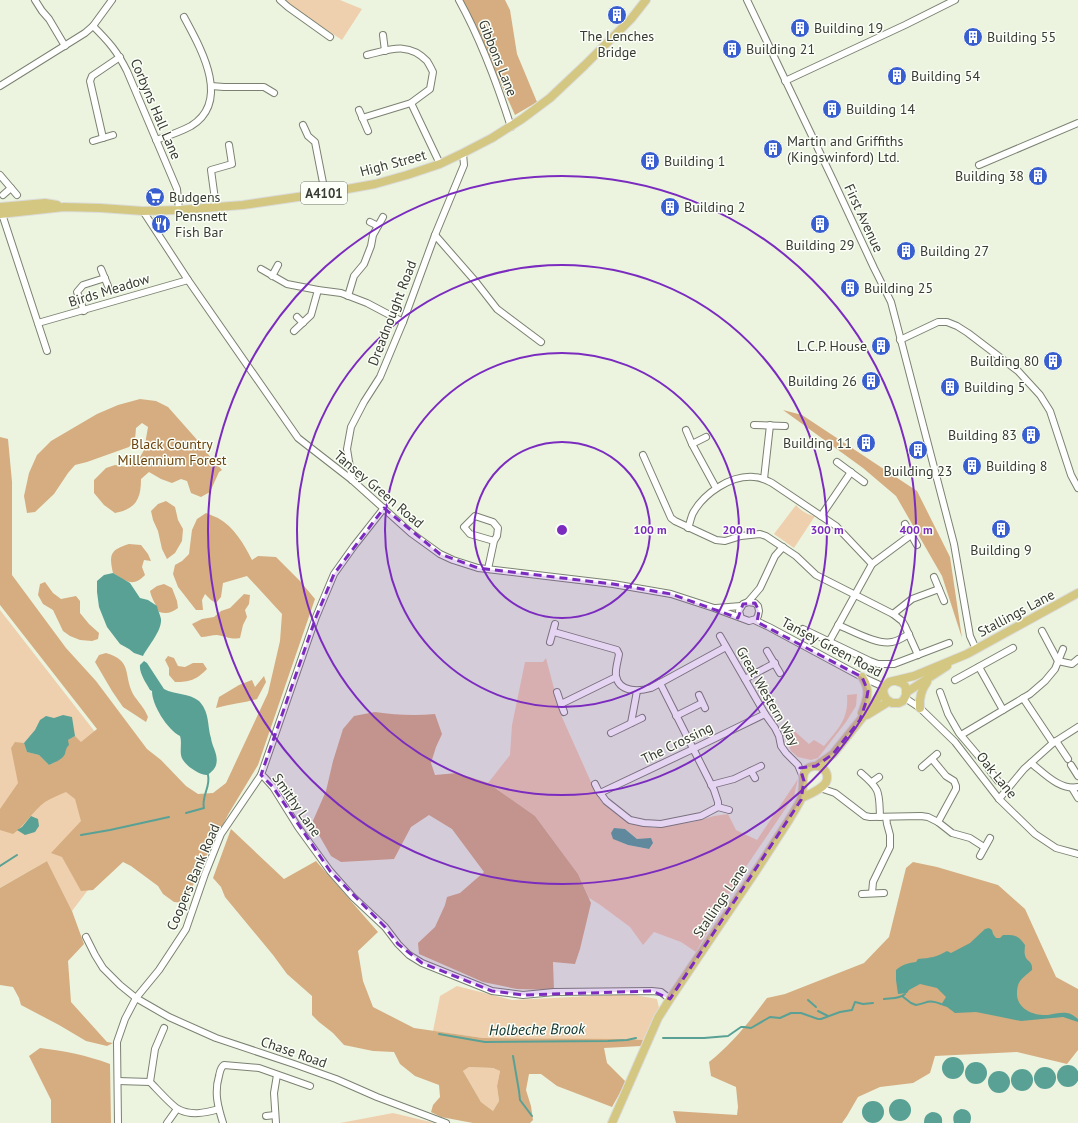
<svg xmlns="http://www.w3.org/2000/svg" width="1078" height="1123" viewBox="0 0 1078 1123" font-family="'PT Sans',sans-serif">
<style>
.green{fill:#efd0ae;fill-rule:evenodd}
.forest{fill:#d5ad81;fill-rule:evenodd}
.water{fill:#59a195}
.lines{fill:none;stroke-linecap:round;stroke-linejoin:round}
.stream{stroke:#59a195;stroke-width:2}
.minor-casing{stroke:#7b8271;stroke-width:8}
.major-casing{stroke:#dbdcda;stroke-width:10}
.minor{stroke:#fff;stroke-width:6}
.major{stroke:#d4c782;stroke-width:8}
.marked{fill:#7b2cbf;fill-opacity:0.2;stroke:#7b2cbf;stroke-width:3;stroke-dasharray:8 5;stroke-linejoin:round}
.ring{fill:none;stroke:#7b2cbf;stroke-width:2}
.labels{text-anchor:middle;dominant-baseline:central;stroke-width:3;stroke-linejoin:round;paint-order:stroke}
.shield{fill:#fbfff7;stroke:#72766e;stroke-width:1}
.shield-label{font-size:13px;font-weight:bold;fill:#383b33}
.poi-label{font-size:14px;fill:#383b33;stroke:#fbfff7;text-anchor:start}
.street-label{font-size:14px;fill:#383b33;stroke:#fbfff7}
.park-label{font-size:14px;fill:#6c440f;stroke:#fbfff7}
.water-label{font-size:15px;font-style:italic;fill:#0c302b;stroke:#fbfff7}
.centre{fill:#7b2cbf;stroke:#fbfff7;stroke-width:2}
.ring-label{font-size:12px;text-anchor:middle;font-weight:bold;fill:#7b2cbf;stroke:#fbfff7;stroke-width:3;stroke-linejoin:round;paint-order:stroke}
</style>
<rect width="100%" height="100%" fill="#ecf4e0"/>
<g class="green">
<path d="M284,0H340L362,9L342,40L289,5Z"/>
<path d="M796,505C800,510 809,516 815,516L794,548L774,534Z"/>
<path d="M0,610L120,764L151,807L72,911L47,861L0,888Z"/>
<path d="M546,658L561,715L591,782L602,799L617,815L630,823L654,828L693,822L714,816L728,814L736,830L757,840L798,779L794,796L737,880L696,952L681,942L654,932L643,945L630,927L599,904L589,898L578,874L535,816L488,783L510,755L512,725L525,662H543ZM625,829L649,849L628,845L614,839Z"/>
<path d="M857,694L856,706L846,722L818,758L811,760L798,757L791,751L782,732L792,729L809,744L814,740L824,746C838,729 849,719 847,695Z"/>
<path d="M457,986L512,1000L630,994L657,999L659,1008L643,1040L483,1038L433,1031L440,996Z"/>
<path d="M469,1067L493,1068L500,1071L497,1086L499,1101L493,1111L481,1102L463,1071Z"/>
<path d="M393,1113L435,1123H340Z"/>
</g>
<g class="forest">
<path d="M463,0H505L510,10L517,54L537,102L515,115Z"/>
<path d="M140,399L156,401L168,407L199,442L211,458L222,470L219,472L210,492L201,497L191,493L187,481L181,479L172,483L161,479L149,472L141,479C141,499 136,509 115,513L104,505L94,493V480L106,468L115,465L127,467L139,459L144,450L148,427L142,423L136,428L135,440L129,447L87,462L75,465L68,473L54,494L35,512L27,513L24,496L29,473L37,455L51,441L97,414L118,405Z"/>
<path d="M783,410L802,415L917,491L950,557L962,638L942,576L896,496L863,468Z"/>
<path d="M0,437L8,439L12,482V575L66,648L96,681L147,749L161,760L186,786L198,794L213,793L226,783L268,693L280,641L282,614L247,576L223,583L221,597L216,603L211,600L205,594L202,600L203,610H196L178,587L173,574L175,565L182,561L189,554L192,530L197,519L206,513C210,515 214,516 218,518C234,527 244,544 252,560L258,556L276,557L300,581L315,599L258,765L229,813L207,855L185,903L174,902L163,894L158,886L131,866L123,862L93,890L81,891L62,857L51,853L81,821L75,799L66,792C59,795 51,798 45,802C33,811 25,825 13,834L0,830V809L18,783L11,748L15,742L24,743L27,752L39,755L49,765C65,757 64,757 68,740L75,736L81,742L97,729L0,605Z"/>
<path d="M166,501L175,507L178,520L183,529L182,541L175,553L167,559L162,549L158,531L153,520L151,511L158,504Z"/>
<path d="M129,544L141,545L148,554L151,561L144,560L142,567L145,575C133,588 126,581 113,573C109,554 110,550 129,544Z"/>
<path d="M45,582L53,593L61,599L76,596L80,601V613L89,624L99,633L98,639L92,641L80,640L70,636L63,631L53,610L43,604L38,595L40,584Z"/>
<path d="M164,584L172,588L177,601L178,608C171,613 167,614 159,612C156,604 152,600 150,591L157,586Z"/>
<path d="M244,594L250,595L249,604L245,610L247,617L243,625L240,638C229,640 227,636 217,635C212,635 206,637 201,637L192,624L202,619L214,617L221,611L230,608Z"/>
<path d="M106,653C133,661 123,674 133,694C138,702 144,707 148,717L146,722L123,707L112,691L95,662L99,655Z"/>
<path d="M168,656L174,658L178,666L185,667L193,663H203L207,669C196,680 190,682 175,682L169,675V668L165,660Z"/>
<path d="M264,676L266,682L257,699C244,703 230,704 216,708L219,697L239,685L252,680L255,687Z"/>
<path d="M375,712C395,715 415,716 435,714L442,734L436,747L431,763L435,775L457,773L488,783L535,816L578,874L591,903L580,949L575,964L553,962L554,990L517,989L483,982L419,954L418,943L435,927L445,905L447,897L460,893L484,872L452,829L429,815L411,827L394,859L341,862L331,856L312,823L326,791L333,761L343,729L354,716Z"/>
<path d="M231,829L284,879L316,861L378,932L358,951L363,981L373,1007L414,1028L483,1038L622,1039L643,1040L641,1046L604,1048L607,1063L626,1082L612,1107L557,1086L541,1074H529L526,1090L531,1106L533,1120L530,1123H473L441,1117L431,1112L433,1105L440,1097L439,1085L415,1076L400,1064L394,1052L373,1051L344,1045L333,1033L319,1022L312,1015V996L287,974L273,955L225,897L221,887L213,878ZM469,1067L493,1068L500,1071L497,1086L499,1101L493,1111L481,1102L463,1071Z"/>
<path d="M47,861L72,911L84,944L68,961L71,1002L107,1042L113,1043L107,1046L86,1041L59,1025L21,1005L19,998L13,987L0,985V888Z"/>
<path d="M913,862L937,867L998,885L1025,909L1056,977L1078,989V1050L1067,1064L1017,1052L935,1056L930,1073L913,1083L880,1087L858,1097L847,1116L842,1123H676L673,1111L737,1115L738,1107L736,1087L711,1076L709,1062C732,1044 750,1021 767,998L785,994L864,963L889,937L906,868Z"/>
<path d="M40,1048C65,1051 86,1055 110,1064L111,1123H51V1100L29,1056Z"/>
</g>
<g class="water">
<path d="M113,573L130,583L140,598L148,600L157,606C158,610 160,615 161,619C162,631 148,646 143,656L134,653L129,649L120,644L107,627L99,607L97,592V581L104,575Z"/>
<path d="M144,661L147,663L164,689C175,695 189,693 199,701C201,703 203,706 204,708C209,717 208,729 211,738C212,747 219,755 216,765C215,769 211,772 208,775C200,776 182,764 181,755C180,749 182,742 180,736C167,729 152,705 152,691L150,690C146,683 139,673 140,665Z"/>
<path d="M63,715L72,717L75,736L68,740L69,745C66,748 66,750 65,754C62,760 55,762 49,765L39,755L27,752L24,743L35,730L40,720L46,716L54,718Z"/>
<path d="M31,816L38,819L39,826L35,832L25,835L17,830L22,827Z"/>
<path d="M614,828L625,829L637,839L651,838L653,843L649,849L628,845L613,839L611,833Z"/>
<path d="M989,928L992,930L993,934L996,938H1000L1003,935C1015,935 1018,935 1025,945C1025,948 1024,952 1025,955C1026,962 1033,960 1032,970C1022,979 1017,980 1017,995C1018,1010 1035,1016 1048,1015C1054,1014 1061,1012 1067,1013C1071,1013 1075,1017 1078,1019V1022L1063,1017L1021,1021L976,1012L955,1013L947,1007L941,1005L946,997L937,988L920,984L909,990L907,993L898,994L896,980V970C902,965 907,963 916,962L918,959C931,958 936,957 947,951L951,953L970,943L985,929Z"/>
<circle cx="953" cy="1068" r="11"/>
<circle cx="976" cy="1073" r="11"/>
<circle cx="1068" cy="1076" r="11"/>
<circle cx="1045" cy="1078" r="11"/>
<circle cx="1022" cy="1080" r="11"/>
<circle cx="999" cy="1082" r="11"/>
<circle cx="900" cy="1110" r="11"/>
<circle cx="873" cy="1112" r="11"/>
<path d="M961,1109C969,1109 973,1115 970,1123H954C952,1116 954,1111 961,1109Z"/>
<path d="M932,1112C939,1112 943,1116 942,1123H924C924,1117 926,1114 932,1112Z"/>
</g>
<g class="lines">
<g class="stream">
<path d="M186,813L204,808C201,796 211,787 208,775"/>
<path d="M81,835L110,830L169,817"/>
<path d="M0,866L17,855"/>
<path d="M902,996L911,1003L916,1005C928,1003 927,999 941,1004"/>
<path d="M884,999C890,998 900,999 905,994"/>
<path d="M808,1000L816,1007"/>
<path d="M818,1011L828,1016"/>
<path d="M439,1034L485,1042L608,1041L627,1040L636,1038"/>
<path d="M663,1038H704L728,1036L741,1027H744L751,1028L770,1017L780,1018L791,1013H801L818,1019H821L840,1012L852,1010L855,1002L863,1004L873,1003"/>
<path d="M513,1056L519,1091L520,1100L532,1116"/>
</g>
<defs>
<g id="minor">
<path d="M35,0L42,11L49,19L65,46"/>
<path d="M280,0L288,7L330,37"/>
<path d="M459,0C481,40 497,83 511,127"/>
<path d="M747,0L833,180L874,268L891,302L954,544L970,636L976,649"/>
<path d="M93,26C109,42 117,51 127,71L177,189L179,210"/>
<path d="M383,35L385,51"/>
<path d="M785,81L905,25L955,0"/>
<path d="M0,86L85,33L93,26L112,0"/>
<path d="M211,86L224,87H264L274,93"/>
<path d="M411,103L440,164"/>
<path d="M359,110L368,131"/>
<path d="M362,118L411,103L430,89L433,72C431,68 429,64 427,61C408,41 389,50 367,55"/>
<path d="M303,125L308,136L315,142L325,193"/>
<path d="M103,138L90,81L92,76L120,57"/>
<path d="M156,140C168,136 180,132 191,126C232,101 200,47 184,17"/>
<path d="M93,141L113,135"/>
<path d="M979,165L1078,123"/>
<path d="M0,175L17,195"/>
<path d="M3,195L11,188"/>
<path d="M216,207L211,170L232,164L229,145"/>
<path d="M143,211L188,280L298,438L352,480L411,533L440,554L453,560L478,568L613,584L671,594L714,608L730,614L741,618L749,621L756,619L758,616L759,611L758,606L755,603L748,602L743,604L739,611L741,618"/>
<path d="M2,214L47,351"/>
<path d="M370,222L378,226"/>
<path d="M435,235L476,282L497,309L541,342"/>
<path d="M101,269L108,286"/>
<path d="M261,269L287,284L318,290L341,293L367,303L403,322"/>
<path d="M272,276L278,265"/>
<path d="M348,296L354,276L364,264L371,246L373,235L383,217"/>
<path d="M84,311L77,292L83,285L105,278"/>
<path d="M297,317L303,323"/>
<path d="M38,323C88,309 138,294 188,280"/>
<path d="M294,331L311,315L318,290"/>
<path d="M900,340L938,322H947L957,326L968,333L1018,371L1040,395L1050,411L1071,475L1078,488"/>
<path d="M754,425L785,426"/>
<path d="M686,430L692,444L716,488"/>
<path d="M692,444L706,437"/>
<path d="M643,455L671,518L675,521L716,540L725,541L741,536L760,534L766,536L796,556L816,575L893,614L902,621L905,626L918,655"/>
<path d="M837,462L864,482"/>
<path d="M764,479L770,425"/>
<path d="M352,480L347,449L351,427L364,402L380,377L403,322L435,235L464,165L463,153"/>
<path d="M821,516L851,472"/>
<path d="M905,524L917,545"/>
<path d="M688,528C690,523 691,517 693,513C704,493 731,475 754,477C761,477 766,480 772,483L836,526L872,564"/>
<path d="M488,569L494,541L497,536L498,528L493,522L475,516L464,527L470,534L494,541"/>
<path d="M934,577L944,601"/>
<path d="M748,602L760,588L775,556L783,547"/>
<path d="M716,608L741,606"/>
<path d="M893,614L912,599L939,589"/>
<path d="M754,620L769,627L862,677L884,687"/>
<path d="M838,625C853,631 877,645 892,642C898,641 904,637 909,634"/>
<path d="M803,629L870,661L878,664H894L949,643"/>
<path d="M1042,631L1058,661L1072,664L1078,659"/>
<path d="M554,632L617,650L619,654C618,661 615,669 616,676C619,692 638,692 651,688L726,647"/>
<path d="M720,636L765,714L775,728L779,736L781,746L786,753L798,765L803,777"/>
<path d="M550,642L555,624"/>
<path d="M829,642L872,564L911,535"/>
<path d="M767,651L780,673"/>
<path d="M979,667L1003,710"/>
<path d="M745,679L775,663"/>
<path d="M955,680L1013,648"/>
<path d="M660,683L714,790L718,802V807"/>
<path d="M557,692L561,704L564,712"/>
<path d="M940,692L948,714L959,733L981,759"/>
<path d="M699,695L705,708"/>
<path d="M905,698L920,708L955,742L999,799L1035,834L1056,848L1078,854"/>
<path d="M1023,698L1053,743"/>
<path d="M561,704L616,677"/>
<path d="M676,716L702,703"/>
<path d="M631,723L637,691"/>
<path d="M611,733L642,718"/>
<path d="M961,735L1030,694L1045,681L1055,669L1063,649"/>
<path d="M1056,741L1068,759"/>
<path d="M932,759L946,776L954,781L956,786V789L938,822"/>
<path d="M1031,763C1044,773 1060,791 1078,787"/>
<path d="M1071,765L1078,776"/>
<path d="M922,767L937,754"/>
<path d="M988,768L998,781L1008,788"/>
<path d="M751,771L755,778"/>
<path d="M861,773C881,790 879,792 880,817"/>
<path d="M261,775L264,777L273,787L298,827L330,871L353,897L385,927L398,944L409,955L422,963L492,991L523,995L554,992L652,991L661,992L670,999"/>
<path d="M872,782L879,777"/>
<path d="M595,784L598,790L606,801L630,820L644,823L661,824L701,816L718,807"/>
<path d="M711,785L734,779L761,766"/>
<path d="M820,788L835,793L865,816L870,817L921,816L928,817L938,822L952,833L970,838L984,847"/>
<path d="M1072,788L1078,798"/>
<path d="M600,793L693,749L765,714"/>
<path d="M999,799L1024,769L1053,743L1078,727"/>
<path d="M718,807L729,810"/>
<path d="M980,856L990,838"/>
<path d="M872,893L873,882L890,847V835L887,824L886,817"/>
<path d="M862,894L884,893"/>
<path d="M86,937L95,955L103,968L120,985L136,998L169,1017L216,1038L294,1064L336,1079L377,1097L446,1123"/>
<path d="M118,1081L150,1082C156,1088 172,1106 178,1109C191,1116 205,1113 219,1109"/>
<path d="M150,1082L155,1049L164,1028"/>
<path d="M266,1116L275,1115"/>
<path d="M118,1123L117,1042L125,1019L136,998L159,970L186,929L205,874L221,834L261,775L316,617L334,574L354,546L384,508"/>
<path d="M167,1123L177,1109"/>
<path d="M223,1123C218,1107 214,1093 219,1076C220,1072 220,1068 224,1065L259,1068L310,1086"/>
<path d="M276,1123L274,1093L277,1075"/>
</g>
<g id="major">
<path d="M0,207L45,203L57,205"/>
<path d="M0,214L64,207L101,208L143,211L179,210L243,205L325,193L375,184L407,175L440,164L463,153L492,138L522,119L550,98L585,65L631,19L646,0"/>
<path d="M896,681L902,683L905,686L906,689V695L903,701L899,703H892L886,699L883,692L884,687L889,682L914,676L967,654L1078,593"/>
<path d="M907,692L947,666"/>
<path d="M920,708C919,698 921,690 927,682"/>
<path d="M862,713C867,700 871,690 862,677"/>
<path d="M867,715L888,702"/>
<path d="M816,766L833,754L883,692"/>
<path d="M612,1123L658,1018L670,999C699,956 727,914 756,871C767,854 778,837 789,820C793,813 798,806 801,799C803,793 803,785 803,778C804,761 829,763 827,779C826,788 809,794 802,798"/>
</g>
</defs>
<use href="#minor" class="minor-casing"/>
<use href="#major" class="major-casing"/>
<use href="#minor" class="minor"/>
<use href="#major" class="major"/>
</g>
<path class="marked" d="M384,508L440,554L478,568L613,584L671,594L738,618L743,604L755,603L759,611L757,622L862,677L868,691L866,702L860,720L833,754L816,766L800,768L804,781L801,800L670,999L652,991L523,995L492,991L422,963L398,944L385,927L330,871L273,787L261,775L316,617L334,574Z"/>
<g class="ring">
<circle cx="562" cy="530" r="88"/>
<circle cx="562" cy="530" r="177"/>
<circle cx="562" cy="530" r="265"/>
<circle cx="562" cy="530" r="354"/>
</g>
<defs>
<symbol id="building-disc" viewBox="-11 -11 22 22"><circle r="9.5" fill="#395ecf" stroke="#fbfff7"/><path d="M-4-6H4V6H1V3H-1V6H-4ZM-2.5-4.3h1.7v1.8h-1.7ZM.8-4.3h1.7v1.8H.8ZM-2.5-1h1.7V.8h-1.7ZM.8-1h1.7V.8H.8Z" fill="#fff"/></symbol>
<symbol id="supermarket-disc" viewBox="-11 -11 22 22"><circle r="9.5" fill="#395ecf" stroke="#fbfff7"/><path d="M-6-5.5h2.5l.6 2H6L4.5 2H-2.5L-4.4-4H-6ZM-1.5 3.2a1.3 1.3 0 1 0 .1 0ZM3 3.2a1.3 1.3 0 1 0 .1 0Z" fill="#fff"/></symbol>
<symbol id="restaurant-disc" viewBox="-11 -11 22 22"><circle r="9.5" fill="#395ecf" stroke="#fbfff7"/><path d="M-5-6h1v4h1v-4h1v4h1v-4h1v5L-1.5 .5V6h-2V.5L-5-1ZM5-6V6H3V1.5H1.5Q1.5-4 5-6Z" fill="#fff"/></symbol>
</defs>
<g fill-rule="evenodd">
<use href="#building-disc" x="606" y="4" width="22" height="22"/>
<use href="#building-disc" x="789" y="17" width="22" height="22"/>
<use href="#building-disc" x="962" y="26" width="22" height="22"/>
<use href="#building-disc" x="721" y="38" width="22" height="22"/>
<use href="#building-disc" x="886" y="65" width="22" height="22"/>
<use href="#building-disc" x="821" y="98" width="22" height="22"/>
<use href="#building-disc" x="762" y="138" width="22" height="22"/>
<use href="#building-disc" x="639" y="150" width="22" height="22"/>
<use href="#building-disc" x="1027" y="165" width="22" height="22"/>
<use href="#supermarket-disc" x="144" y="186" width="22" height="22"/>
<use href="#building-disc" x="659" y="196" width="22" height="22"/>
<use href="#restaurant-disc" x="150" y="213" width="22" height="22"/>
<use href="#building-disc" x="809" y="213" width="22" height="22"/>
<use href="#building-disc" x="895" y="240" width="22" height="22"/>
<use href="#building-disc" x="839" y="277" width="22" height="22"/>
<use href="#building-disc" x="870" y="335" width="22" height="22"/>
<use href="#building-disc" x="1042" y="350" width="22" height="22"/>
<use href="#building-disc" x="860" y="370" width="22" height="22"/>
<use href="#building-disc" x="939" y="376" width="22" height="22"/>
<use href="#building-disc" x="1020" y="424" width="22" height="22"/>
<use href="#building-disc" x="855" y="432" width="22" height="22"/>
<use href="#building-disc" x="907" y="439" width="22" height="22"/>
<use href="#building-disc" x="961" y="455" width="22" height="22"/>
<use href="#building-disc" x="990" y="518" width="22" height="22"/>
</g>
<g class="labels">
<rect class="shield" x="301" y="182" width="46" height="22" rx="3"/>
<g class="shield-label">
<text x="324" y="193">A4101</text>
</g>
<g class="poi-label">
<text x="814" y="28">Building 19</text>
<text x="617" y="36" text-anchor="middle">The Lenches<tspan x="617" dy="16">Bridge</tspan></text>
<text x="987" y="37">Building 55</text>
<text x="746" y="49">Building 21</text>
<text x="911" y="76">Building 54</text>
<text x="846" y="109">Building 14</text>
<text x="787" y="141">Martin and Griffiths<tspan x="787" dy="16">(Kingswinford) Ltd.</tspan></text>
<text x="664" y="161">Building 1</text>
<text x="1024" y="176" text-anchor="end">Building 38</text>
<text x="169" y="197">Budgens</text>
<text x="684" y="207">Building 2</text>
<text x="175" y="216">Pensnett<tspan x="175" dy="16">Fish Bar</tspan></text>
<text x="820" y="245" text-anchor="middle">Building 29</text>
<text x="920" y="251">Building 27</text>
<text x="864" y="288">Building 25</text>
<text x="867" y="346" text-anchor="end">L.C.P. House</text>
<text x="1039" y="361" text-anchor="end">Building 80</text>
<text x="857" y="381" text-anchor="end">Building 26</text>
<text x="964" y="387">Building 5</text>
<text x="1017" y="435" text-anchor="end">Building 83</text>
<text x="852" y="443" text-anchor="end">Building 11</text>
<text x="986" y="466">Building 8</text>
<text x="918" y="471" text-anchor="middle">Building 23</text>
<text x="1001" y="550" text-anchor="middle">Building 9</text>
</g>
<g class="street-label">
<text transform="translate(498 58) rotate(68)">Gibbons Lane</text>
<text transform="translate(156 109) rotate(67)">Corbyns Hall Lane</text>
<text transform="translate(393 163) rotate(-15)">High Street</text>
<text transform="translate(864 218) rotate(65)">First Avenue</text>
<text transform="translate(109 290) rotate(-17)">Birds Meadow</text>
<text transform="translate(392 313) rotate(-69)">Dreadnought Road</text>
<text transform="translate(379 489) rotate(40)">Tansey Green Road</text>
<text transform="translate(1016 613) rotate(-28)">Stallings Lane</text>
<text transform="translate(832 647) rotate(28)">Tansey Green Road</text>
<text transform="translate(768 696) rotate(60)">Great Western Way</text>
<text transform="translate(677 743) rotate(-26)">The Crossing</text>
<text transform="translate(997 775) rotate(51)">Oak Lane</text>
<text transform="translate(297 805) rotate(55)">Smithy Lane</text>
<text transform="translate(193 877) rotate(-67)">Coopers Bank Road</text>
<text transform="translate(720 901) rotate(-56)">Stallings Lane</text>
<text transform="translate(294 1052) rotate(19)">Chase Road</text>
</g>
<g class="park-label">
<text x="172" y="444">Black Country<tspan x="172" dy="16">Millennium Forest</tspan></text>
</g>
<g class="water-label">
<text transform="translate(537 1029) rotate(-1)">Holbeche Brook</text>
</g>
</g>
<circle cx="562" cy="530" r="6" class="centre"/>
<g class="ring-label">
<text x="650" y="534">100 m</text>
<text x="739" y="534">200 m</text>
<text x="827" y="534">300 m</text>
<text x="916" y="534">400 m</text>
</g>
</svg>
